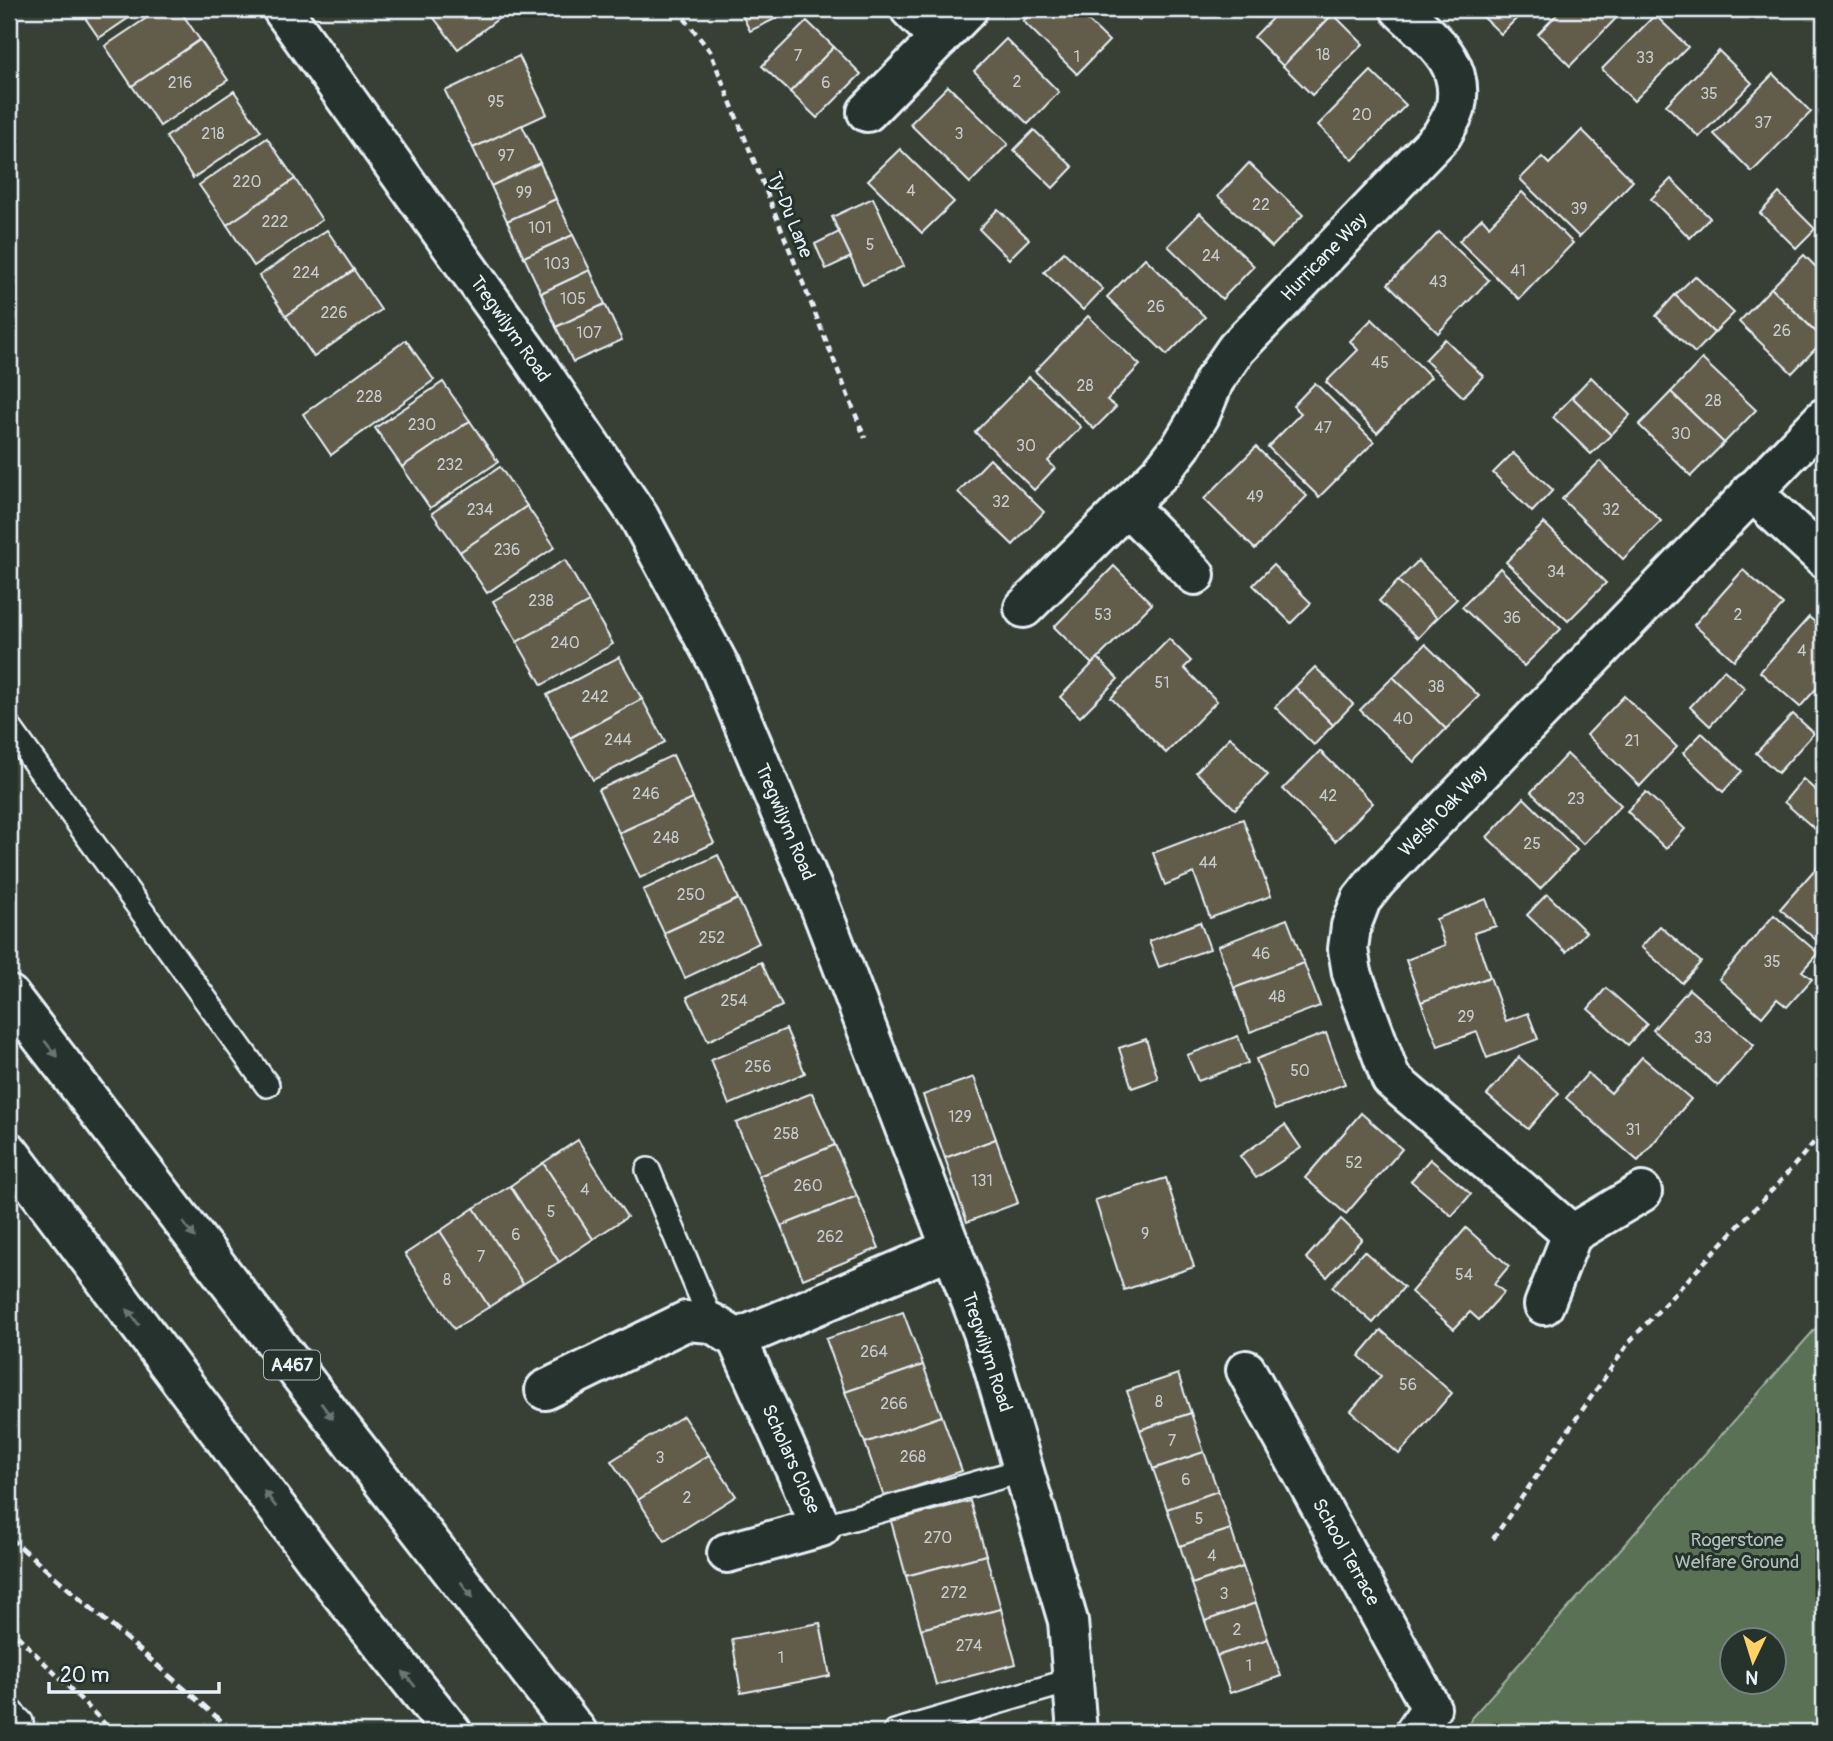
<svg xmlns="http://www.w3.org/2000/svg" width="1833" height="1741" viewBox="0 0 1833 1741" font-family="Pangolin,sans-serif">
<style>
.green{fill:#5a7155;stroke:#a1b1a6;stroke-width:2;fill-rule:evenodd}
.building{fill:#625d4b;stroke:#e8f1f8;stroke-width:2}
.lines{fill:none;stroke-linecap:round;stroke-linejoin:round}
.service-casing{stroke:#e8f1f8;stroke-width:28}
.minor-casing{stroke:#e8f1f8;stroke-width:44}
.tertiary-casing{stroke:#e8f1f8;stroke-width:44}
.primary-casing{stroke:#e8f1f8;stroke-width:44}
.path{stroke:#e8f1f8;stroke-width:4.5;stroke-dasharray:7 5;stroke-linecap:butt}
.service{stroke:#26332d;stroke-width:23}
.minor{stroke:#26332d;stroke-width:38}
.tertiary{stroke:#26332d;stroke-width:38}
.primary{stroke:#26332d;stroke-width:38}
.rail{stroke:#e8f1f8;stroke-width:5;stroke-dasharray:10 5;stroke-linecap:butt}
.oneway{fill:#6a7674}
.labels{text-anchor:middle;dominant-baseline:central;stroke-width:6;stroke-linejoin:round;paint-order:stroke}
.number-label{font-size:16px;fill:#c6cccd}
.shield{fill:#26332d;stroke:#aeb8bb;stroke-width:2}
.shield-label{font-size:18px;font-weight:bold;fill:#e8f1f8}
.street-label{font-size:19px;fill:#e8f1f8;stroke:#26332d}
.park-label{font-size:19px;fill:#afbeb7;stroke:#26332d}
</style>
<rect width="100%" height="100%" fill="#384036"/>
<filter id="ink" filterUnits="userSpaceOnUse"><feTurbulence type="fractalNoise" baseFrequency=".0143" numOctaves="2"/><feDisplacementMap in="SourceGraphic" scale="14" xChannelSelector="R" yChannelSelector="G"/><feConvolveMatrix kernelMatrix="1 2 1 2 8 2 1 2 1" color-interpolation-filters="sRGB"/></filter>
<g filter="url(#ink)">
<path class="green" d="M1824,1319V1732H1466L1472,1717ZM1731,1640H1773V1682H1731Z"/>
<g class="building">
<path d="M79,9H142L99,38Z"/>
<path d="M160,9H179L200,40L132,86L105,46Z"/>
<path d="M427,9H511L458,49Z"/>
<path d="M739,9H795L750,31Z"/>
<path d="M1035,9H1076L1109,41L1077,74L1023,21Z"/>
<path d="M1128,9H1150L1139,20Z"/>
<path d="M1281,9H1328L1333,14L1283,66L1254,37Z"/>
<path d="M1475,9H1526L1501,34Z"/>
<path d="M1562,9H1621L1623,11L1570,66L1538,34Z"/>
<path d="M1333,14L1363,44L1312,95L1283,66Z"/>
<path d="M1655,15L1688,47L1634,101L1602,69Z"/>
<path d="M807,21L834,47L790,92L762,66Z"/>
<path d="M1006,39L1059,92L1028,124L974,71Z"/>
<path d="M200,40L228,80L160,126L132,86Z"/>
<path d="M834,47L861,74L817,118L790,92Z"/>
<path d="M1719,51L1752,83L1699,137L1666,105Z"/>
<path d="M519,56L547,114L473,148L445,91Z"/>
<path d="M1371,71L1406,105L1353,160L1318,125Z"/>
<path d="M1773,74L1811,112L1752,172L1714,134Z"/>
<path d="M948,86L1008,144L970,183L910,124Z"/>
<path d="M234,91L261,131L193,178L166,137Z"/>
<path d="M522,125L540,163L491,186L473,148Z"/>
<path d="M1034,130L1073,167L1053,188L1014,150Z"/>
<path d="M1582,130L1633,181L1579,237L1520,179L1542,157L1549,164Z"/>
<path d="M267,138L295,179L227,225L199,185Z"/>
<path d="M1824,147V165L1816,156Z"/>
<path d="M900,149L954,202L922,233L868,180Z"/>
<path d="M540,163L556,199L507,221L491,186Z"/>
<path d="M1249,163L1303,215L1272,247L1218,196Z"/>
<path d="M295,179L322,220L254,266L227,225Z"/>
<path d="M1671,179L1710,218L1690,238L1651,199Z"/>
<path d="M1522,192L1573,243L1519,299L1459,241L1482,218L1489,226Z"/>
<path d="M1779,193L1815,229L1796,248L1760,213Z"/>
<path d="M873,198L904,266L863,285L832,217Z"/>
<path d="M556,199L573,235L524,257L507,221Z"/>
<path d="M998,209L1029,239L1009,259L979,229Z"/>
<path d="M1200,213L1254,266L1222,299L1168,246Z"/>
<path d="M327,230L354,270L286,316L259,276Z"/>
<path d="M839,232L851,257L826,269L815,244Z"/>
<path d="M1439,232L1489,280L1438,333L1388,284Z"/>
<path d="M573,235L590,270L541,293L524,257Z"/>
<path d="M1064,252L1103,289L1083,310L1044,272Z"/>
<path d="M1804,255L1824,275V340L1771,288Z"/>
<path d="M1145,258L1205,317L1167,355L1107,297Z"/>
<path d="M354,270L381,310L314,357L286,316Z"/>
<path d="M590,270L605,304L556,327L541,293Z"/>
<path d="M1695,276L1734,313L1714,333L1675,295Z"/>
<path d="M1771,288L1824,340L1792,373L1739,322Z"/>
<path d="M1675,295L1714,333L1695,353L1656,316Z"/>
<path d="M605,304L622,340L573,362L556,327Z"/>
<path d="M1088,316L1140,365L1107,400L1116,407L1094,429L1035,371Z"/>
<path d="M1372,319L1431,377L1377,433L1326,382L1358,350L1350,341Z"/>
<path d="M1445,339L1483,376L1463,397L1425,360Z"/>
<path d="M406,340L434,380L331,455L303,414Z"/>
<path d="M1702,359L1756,410L1724,443L1671,392Z"/>
<path d="M1029,377L1081,427L1048,461L1055,468L1034,490L975,432Z"/>
<path d="M1591,377L1630,415L1611,435L1572,397Z"/>
<path d="M443,382L470,421L402,467L375,428Z"/>
<path d="M1315,383L1374,442L1319,497L1268,447L1301,413L1293,406Z"/>
<path d="M1671,392L1724,443L1691,476L1639,425Z"/>
<path d="M1572,397L1611,435L1591,454L1553,417Z"/>
<path d="M470,421L498,462L430,508L402,467Z"/>
<path d="M1256,447L1307,496L1255,549L1204,499Z"/>
<path d="M1513,453L1553,490L1532,512L1493,473Z"/>
<path d="M990,459L1044,512L1013,545L958,492Z"/>
<path d="M1600,461L1661,521L1623,559L1562,499Z"/>
<path d="M500,467L527,506L460,552L432,513Z"/>
<path d="M527,506L555,547L487,593L460,552Z"/>
<path d="M1544,523L1606,583L1568,621L1506,562Z"/>
<path d="M565,560L589,602L517,642L493,601Z"/>
<path d="M1418,561L1457,599L1437,618L1398,581Z"/>
<path d="M1273,565L1311,603L1291,623L1253,585Z"/>
<path d="M1114,566L1152,604L1092,664L1054,627Z"/>
<path d="M1500,568L1561,629L1524,666L1462,607Z"/>
<path d="M1743,570L1783,605L1734,660L1694,625Z"/>
<path d="M1398,581L1437,618L1418,638L1379,601Z"/>
<path d="M589,602L613,644L542,685L517,642Z"/>
<path d="M1809,617L1824,630V680L1800,707L1760,672Z"/>
<path d="M1169,639L1191,661L1184,668L1217,701L1166,753L1111,698Z"/>
<path d="M1425,644L1479,696L1446,729L1393,677Z"/>
<path d="M619,657L642,699L570,738L547,695Z"/>
<path d="M1098,658L1118,679L1080,717L1060,697Z"/>
<path d="M1315,667L1353,704L1333,725L1295,687Z"/>
<path d="M1724,670L1745,688L1710,726L1690,707Z"/>
<path d="M1393,677L1446,729L1414,762L1360,710Z"/>
<path d="M1295,687L1333,725L1314,745L1275,707Z"/>
<path d="M1624,696L1677,747L1640,786L1587,735Z"/>
<path d="M642,699L665,742L593,780L570,738Z"/>
<path d="M1793,714L1814,733L1778,773L1756,753Z"/>
<path d="M1702,733L1742,771L1723,792L1683,753Z"/>
<path d="M1230,737L1268,775L1235,809L1196,772Z"/>
<path d="M1320,751L1373,803L1335,841L1283,789Z"/>
<path d="M1567,754L1621,805L1583,844L1531,792Z"/>
<path d="M673,755L693,799L619,833L598,790Z"/>
<path d="M1803,779L1824,798V837L1784,802Z"/>
<path d="M1646,792L1685,829L1666,849L1627,811Z"/>
<path d="M1524,798L1577,850L1540,889L1487,837Z"/>
<path d="M693,799L714,843L640,878L619,833Z"/>
<path d="M1243,819L1271,896L1210,918L1194,873L1165,885L1153,853Z"/>
<path d="M718,855L738,899L664,933L643,890Z"/>
<path d="M1824,859V944L1823,946L1780,909Z"/>
<path d="M1547,894L1586,932L1566,952L1527,915Z"/>
<path d="M738,899L759,943L685,978L664,933Z"/>
<path d="M1486,899L1496,926L1474,933L1490,977L1421,1002L1406,960L1445,945L1436,919Z"/>
<path d="M1774,915L1818,953L1802,971L1812,979L1787,1007L1777,999L1762,1017L1719,979Z"/>
<path d="M1287,919L1304,963L1234,988L1218,946Z"/>
<path d="M1200,922L1210,949L1159,967L1149,941Z"/>
<path d="M1660,926L1701,962L1682,983L1641,947Z"/>
<path d="M761,962L782,1006L708,1041L687,997Z"/>
<path d="M1304,963L1320,1006L1250,1032L1234,988Z"/>
<path d="M1490,977L1506,1021L1528,1013L1538,1039L1487,1058L1477,1032L1438,1046L1421,1002Z"/>
<path d="M1606,988L1647,1024L1628,1045L1588,1009Z"/>
<path d="M1689,989L1754,1045L1718,1086L1653,1030Z"/>
<path d="M786,1029L805,1073L729,1105L711,1060Z"/>
<path d="M1326,1033L1345,1084L1275,1110L1256,1059Z"/>
<path d="M1238,1036L1248,1063L1198,1081L1187,1055Z"/>
<path d="M1146,1039L1158,1079L1132,1088L1119,1048Z"/>
<path d="M1519,1057L1559,1093L1528,1129L1487,1095Z"/>
<path d="M1642,1057L1691,1099L1638,1161L1566,1098L1588,1073L1611,1093Z"/>
<path d="M974,1077L996,1139L945,1158L923,1095Z"/>
<path d="M812,1093L835,1145L759,1176L736,1123Z"/>
<path d="M1361,1113L1402,1149L1346,1214L1305,1178Z"/>
<path d="M1285,1125L1301,1148L1256,1178L1240,1156Z"/>
<path d="M996,1139L1018,1203L967,1222L945,1158Z"/>
<path d="M578,1140L627,1217L593,1239L543,1163Z"/>
<path d="M835,1145L857,1196L781,1226L759,1176Z"/>
<path d="M1430,1159L1471,1194L1452,1216L1411,1181Z"/>
<path d="M543,1163L593,1239L559,1262L510,1186Z"/>
<path d="M1166,1178L1194,1267L1124,1290L1095,1200Z"/>
<path d="M510,1186L559,1262L523,1284L474,1208Z"/>
<path d="M857,1196L879,1248L803,1279L781,1226Z"/>
<path d="M474,1208L523,1284L489,1307L440,1231Z"/>
<path d="M1341,1219L1362,1239L1327,1277L1306,1258Z"/>
<path d="M1466,1228L1509,1266L1494,1284L1504,1292L1479,1320L1470,1312L1454,1329L1411,1292Z"/>
<path d="M440,1231L489,1307L454,1329L405,1254Z"/>
<path d="M1364,1251L1404,1287L1373,1323L1332,1287Z"/>
<path d="M903,1312L923,1365L845,1392L826,1339Z"/>
<path d="M1381,1330L1452,1393L1399,1454L1351,1411L1381,1376L1359,1356Z"/>
<path d="M923,1365L942,1416L865,1443L845,1392Z"/>
<path d="M1178,1374L1191,1413L1140,1430L1127,1391Z"/>
<path d="M1191,1413L1204,1452L1153,1469L1140,1430Z"/>
<path d="M683,1416L709,1455L638,1500L611,1461Z"/>
<path d="M942,1416L962,1471L884,1497L865,1443Z"/>
<path d="M1204,1452L1218,1491L1167,1509L1153,1469Z"/>
<path d="M709,1455L736,1496L665,1541L638,1500Z"/>
<path d="M1218,1491L1231,1529L1180,1546L1167,1509Z"/>
<path d="M970,1501L986,1555L906,1576L891,1521Z"/>
<path d="M1231,1529L1243,1567L1192,1584L1180,1546Z"/>
<path d="M986,1555L1001,1609L921,1629L906,1576Z"/>
<path d="M1243,1567L1256,1603L1205,1621L1192,1584Z"/>
<path d="M1256,1603L1268,1639L1217,1656L1205,1621Z"/>
<path d="M1001,1609L1016,1664L936,1685L921,1629Z"/>
<path d="M820,1623L830,1676L741,1693L732,1639Z"/>
<path d="M1268,1639L1281,1676L1230,1693L1217,1656Z"/>
</g>
<g class="lines">
<defs>
<g id="service">
<path d="M9,727L267,1085"/>
<path d="M648,1170L712,1323"/>
<path d="M821,1527L1024,1470"/>
<path d="M9,1710L21,1722"/>
<path d="M895,1732L1073,1680"/>
</g>
<g id="minor">
<path d="M910,9L940,38"/>
<path d="M867,112L968,9"/>
<path d="M1751,491L1824,558"/>
<path d="M1127,506L1195,575"/>
<path d="M1024,608L1162,471L1182,445L1200,415L1214,381L1236,349L1442,135C1446,127 1452,118 1455,110C1467,62 1430,38 1400,9"/>
<path d="M1572,1234L1391,1079L1352,973L1348,949L1351,926L1361,900L1377,880L1824,418"/>
<path d="M1544,1305L1572,1234L1642,1192"/>
<path d="M1246,1370L1431,1708L1415,1732"/>
<path d="M545,1390L686,1321L712,1323L737,1339"/>
<path d="M727,1553L821,1527L737,1339L952,1248"/>
</g>
<path id="tertiary" d="M282,9L531,357L639,517L719,665L821,909L983,1332L1068,1621L1077,1732"/>
<g id="primary">
<path d="M9,995L331,1415L577,1732"/>
<path d="M9,1152L340,1592L452,1732"/>
</g>
</defs>
<use href="#service" class="service-casing"/>
<use href="#minor" class="minor-casing"/>
<use href="#tertiary" class="tertiary-casing"/>
<use href="#primary" class="primary-casing"/>
<g class="path">
<path d="M677,9L710,51L865,438"/>
<path d="M1493,1539L1630,1341L1776,1186L1824,1131"/>
<path d="M9,1627L113,1732"/>
</g>
<use href="#service" class="service"/>
<use href="#minor" class="minor"/>
<use href="#tertiary" class="tertiary"/>
<use href="#primary" class="primary"/>
<path class="rail" d="M9,1537L234,1732"/>
</g>
<defs><path id="oneway-solid" d="M-6-.8H1V-3.2L6.5 0L1 3.2V.8H-6Z" transform="scale(1.75)"/></defs>
<g class="oneway">
<use href="#oneway-solid" transform="translate(51 1049) rotate(52)"/>
<use href="#oneway-solid" transform="translate(189 1230) rotate(53)"/>
<use href="#oneway-solid" transform="translate(133 1317) rotate(-127)"/>
<use href="#oneway-solid" transform="translate(327 1411) rotate(53)"/>
<use href="#oneway-solid" transform="translate(270 1499) rotate(-127)"/>
<use href="#oneway-solid" transform="translate(467 1590) rotate(52)"/>
<use href="#oneway-solid" transform="translate(409 1679) rotate(-129)"/>
</g>
</g>
<g class="labels">
<g class="number-label">
<text x="1323" y="55">18</text>
<text x="798" y="56">7</text>
<text x="1077" y="57">1</text>
<text x="1645" y="58">33</text>
<text x="1017" y="82">2</text>
<text x="180" y="83">216</text>
<text x="826" y="83">6</text>
<text x="1709" y="94">35</text>
<text x="496" y="102">95</text>
<text x="1362" y="115">20</text>
<text x="1763" y="123">37</text>
<text x="213" y="134">218</text>
<text x="959" y="134">3</text>
<text x="506" y="156">97</text>
<text x="247" y="182">220</text>
<text x="911" y="191">4</text>
<text x="524" y="193">99</text>
<text x="1261" y="205">22</text>
<text x="1579" y="209">39</text>
<text x="275" y="222">222</text>
<text x="540" y="228">101</text>
<text x="870" y="245">5</text>
<text x="1211" y="256">24</text>
<text x="557" y="264">103</text>
<text x="1518" y="271">41</text>
<text x="306" y="273">224</text>
<text x="1438" y="282">43</text>
<text x="573" y="299">105</text>
<text x="1156" y="307">26</text>
<text x="334" y="313">226</text>
<text x="1782" y="331">26</text>
<text x="589" y="333">107</text>
<text x="1380" y="363">45</text>
<text x="1085" y="386">28</text>
<text x="369" y="397">228</text>
<text x="1713" y="401">28</text>
<text x="422" y="425">230</text>
<text x="1323" y="428">47</text>
<text x="1681" y="434">30</text>
<text x="1026" y="446">30</text>
<text x="450" y="465">232</text>
<text x="1255" y="497">49</text>
<text x="1001" y="502">32</text>
<text x="480" y="510">234</text>
<text x="1611" y="510">32</text>
<text x="507" y="550">236</text>
<text x="1556" y="572">34</text>
<text x="541" y="601">238</text>
<text x="1103" y="615">53</text>
<text x="1738" y="615">2</text>
<text x="1512" y="618">36</text>
<text x="565" y="643">240</text>
<text x="1802" y="651">4</text>
<text x="1162" y="683">51</text>
<text x="1436" y="687">38</text>
<text x="595" y="697">242</text>
<text x="1403" y="719">40</text>
<text x="618" y="740">244</text>
<text x="1632" y="741">21</text>
<text x="646" y="794">246</text>
<text x="1328" y="796">42</text>
<text x="1576" y="799">23</text>
<text x="666" y="838">248</text>
<text x="1532" y="844">25</text>
<text x="1208" y="863">44</text>
<text x="691" y="895">250</text>
<text x="712" y="938">252</text>
<text x="1261" y="954">46</text>
<text x="1772" y="962">35</text>
<text x="1277" y="997">48</text>
<text x="734" y="1001">254</text>
<text x="1466" y="1017">29</text>
<text x="1703" y="1038">33</text>
<text x="758" y="1067">256</text>
<text x="1300" y="1071">50</text>
<text x="960" y="1117">129</text>
<text x="1633" y="1130">31</text>
<text x="786" y="1134">258</text>
<text x="1354" y="1163">52</text>
<text x="982" y="1181">131</text>
<text x="808" y="1186">260</text>
<text x="585" y="1190">4</text>
<text x="551" y="1212">5</text>
<text x="1145" y="1234">9</text>
<text x="516" y="1235">6</text>
<text x="830" y="1237">262</text>
<text x="481" y="1257">7</text>
<text x="1464" y="1275">54</text>
<text x="447" y="1280">8</text>
<text x="874" y="1352">264</text>
<text x="1408" y="1385">56</text>
<text x="1159" y="1402">8</text>
<text x="894" y="1404">266</text>
<text x="1172" y="1441">7</text>
<text x="913" y="1457">268</text>
<text x="660" y="1458">3</text>
<text x="1186" y="1480">6</text>
<text x="687" y="1498">2</text>
<text x="1199" y="1519">5</text>
<text x="938" y="1538">270</text>
<text x="1212" y="1556">4</text>
<text x="954" y="1593">272</text>
<text x="1224" y="1594">3</text>
<text x="1237" y="1630">2</text>
<text x="969" y="1646">274</text>
<text x="781" y="1658">1</text>
<text x="1249" y="1666">1</text>
</g>
<rect class="shield" x="264" y="1350.5" width="56" height="29" rx="5"/>
<g class="shield-label">
<text x="292" y="1365">A467</text>
</g>
<g class="street-label">
<text transform="translate(790 215) rotate(68)">Ty-Du Lane</text>
<text transform="translate(1324 257) rotate(-46)">Hurricane Way</text>
<text transform="translate(510 329) rotate(55)">Tregwilym Road</text>
<text transform="translate(1443 811) rotate(-46)">Welsh Oak Way</text>
<text transform="translate(785 822) rotate(67)">Tregwilym Road</text>
<text transform="translate(987 1352) rotate(72)">Tregwilym Road</text>
<text transform="translate(791 1459) rotate(66)">Scholars Close</text>
<text transform="translate(1346 1552) rotate(61)">School Terrace</text>
</g>
<g class="park-label">
<text x="1737" y="1540">Rogerstone<tspan x="1737" dy="22">Welfare Ground</tspan></text>
</g>
</g>
<rect width="1833" height="1741" fill="none" stroke="#26332d" stroke-width="35"/>
<rect x="18" y="18" width="1798" height="1706" fill="none" stroke="#e8f1f8" stroke-width="2.5" filter="url(#ink)"/>
<g transform="translate(1753 1661) rotate(184)"><circle r="33" fill="#26332d" stroke="#747f7e" stroke-width="2"/>
<path d="M0-5L12 26L0 18L-12 26Z" fill="#ffd166"/>
<text y="-10" font-size="19" font-weight="bold" text-anchor="middle" fill="#e8f1f8">N</text>
</g>
<path d="M49 1682v10h170v-10" fill="none" stroke="#e8f1f8" stroke-width="3.5"/>
<text x="60" y="1682" font-size="21" fill="#e8f1f8" stroke="#26332d" stroke-width="5" paint-order="stroke">20 m</text>
</svg>
